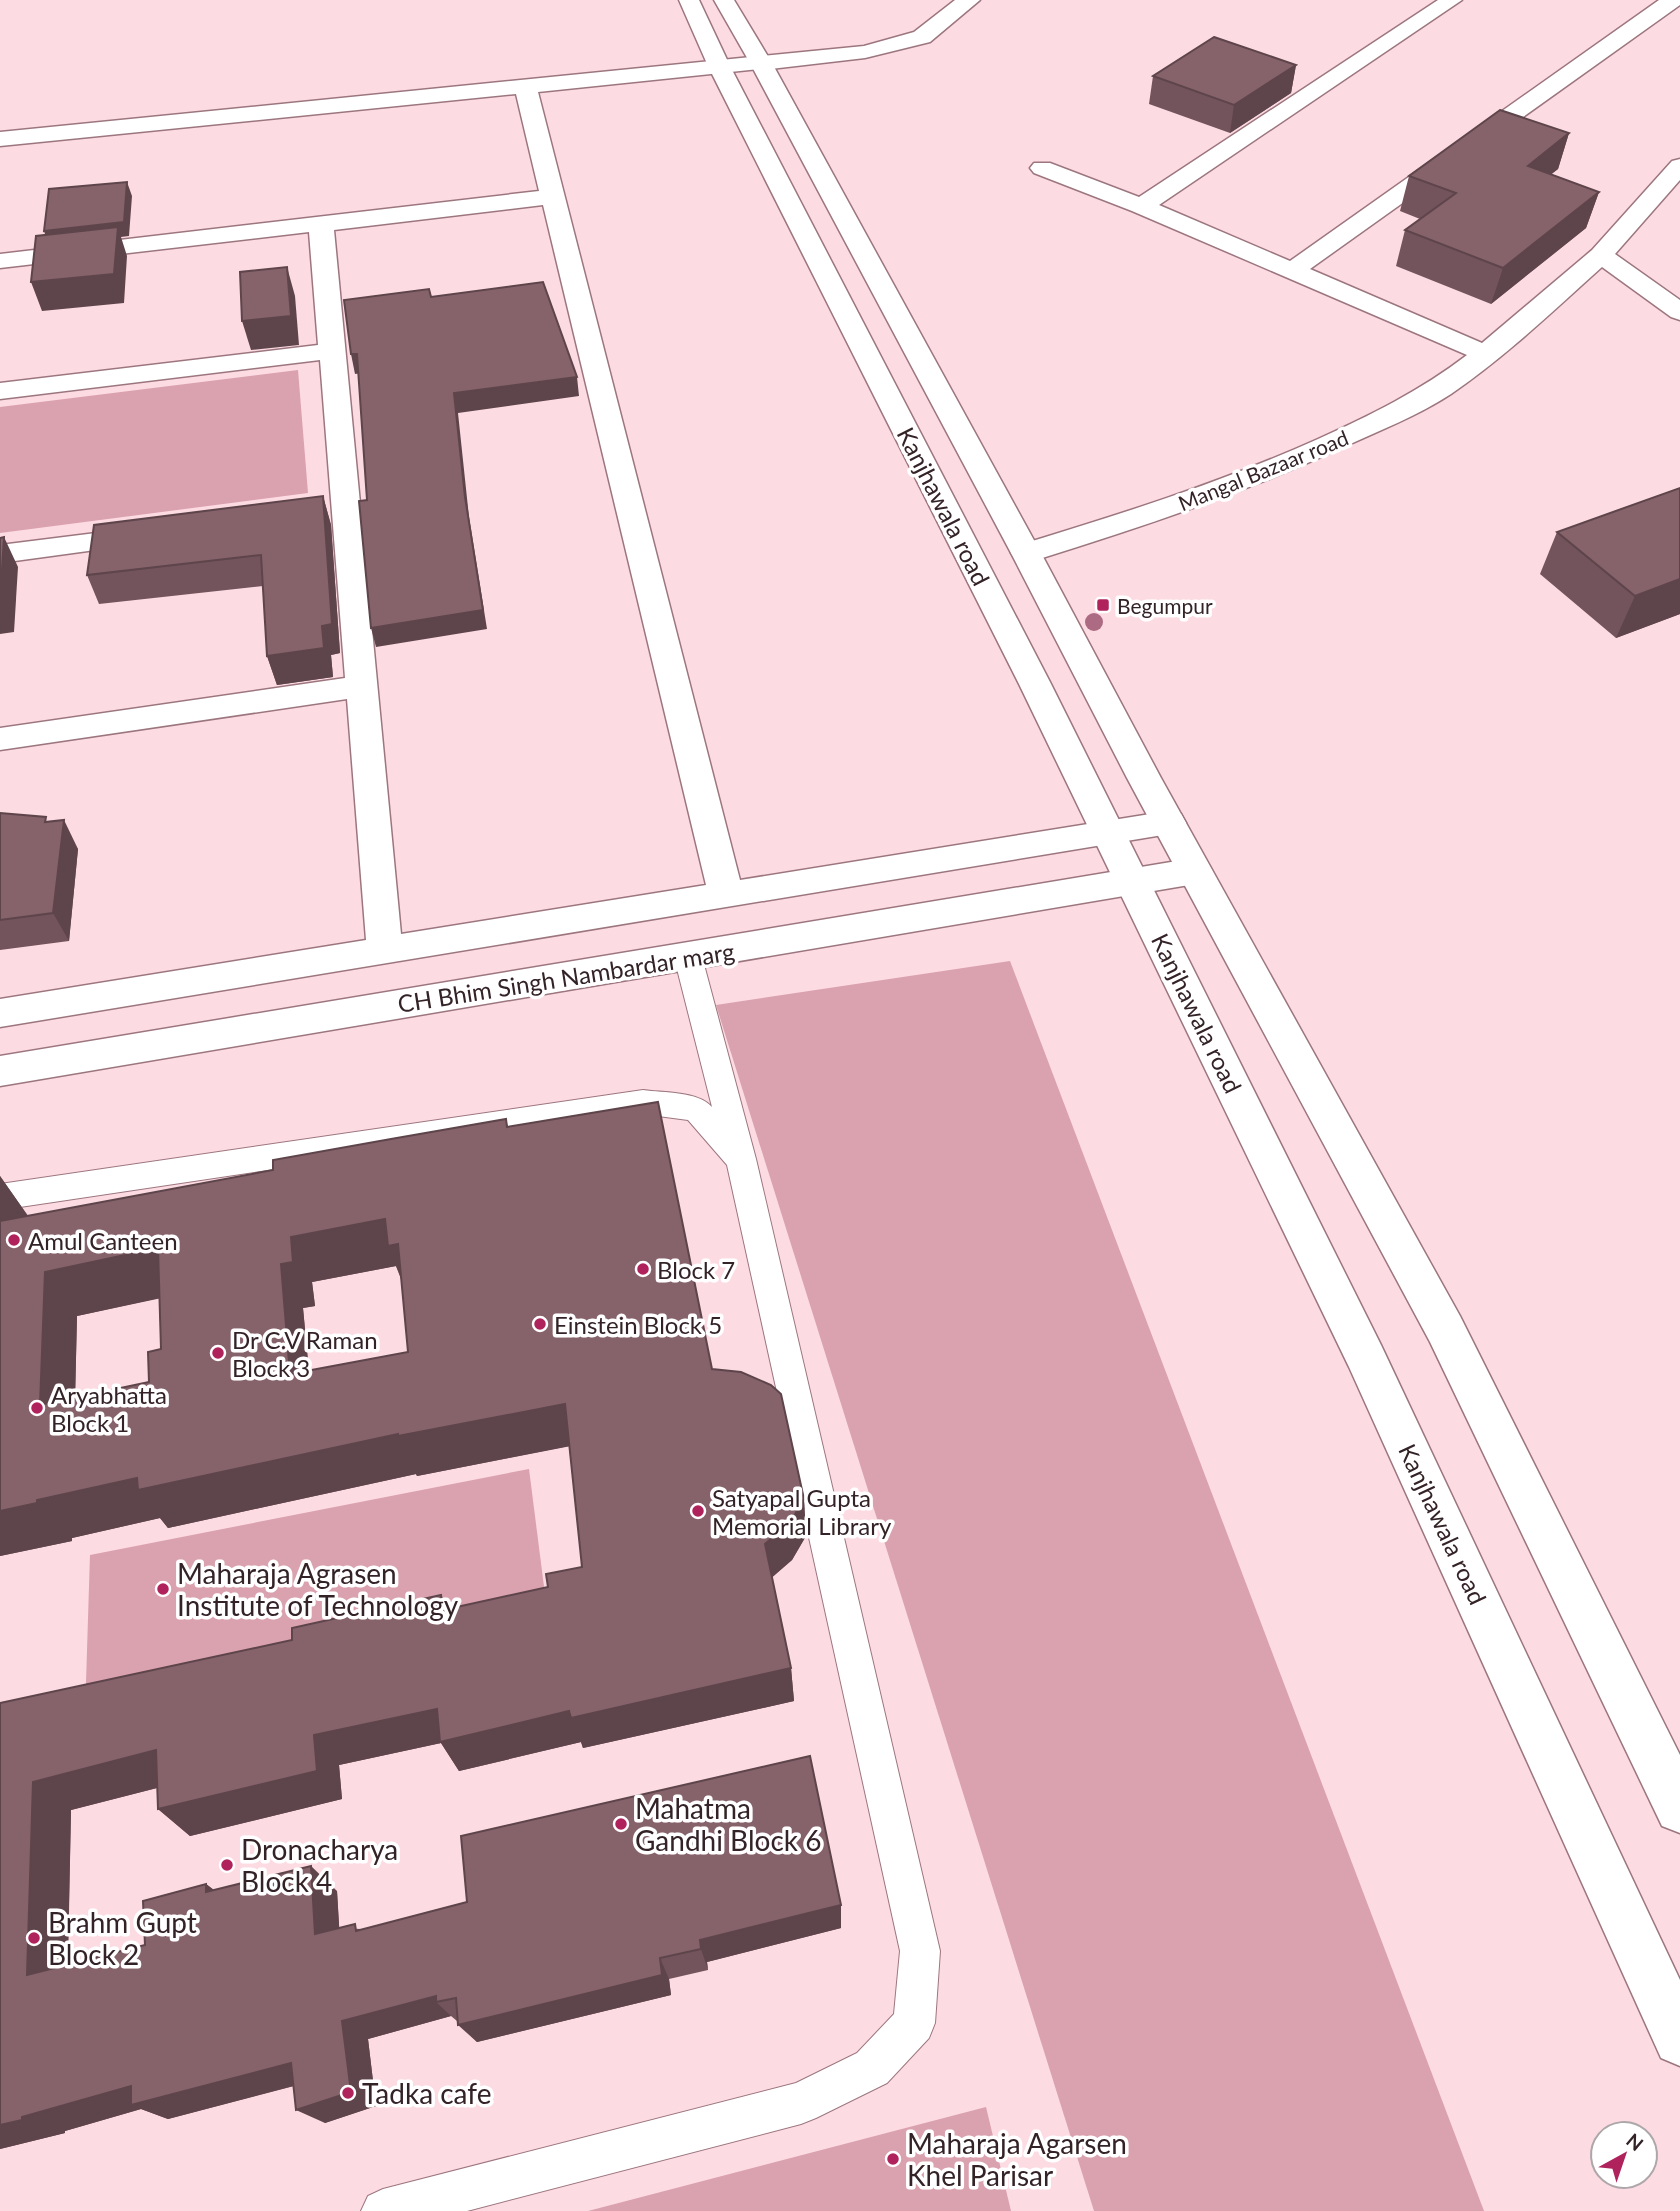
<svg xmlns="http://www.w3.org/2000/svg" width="1680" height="2211" viewBox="0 0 1680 2211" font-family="Lato,sans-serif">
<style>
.green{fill:#daa1af}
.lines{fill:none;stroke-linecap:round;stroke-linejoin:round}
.service-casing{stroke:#9c767f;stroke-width:2}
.minor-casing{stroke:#9c767f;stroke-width:3}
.tertiary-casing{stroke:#9c767f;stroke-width:3}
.secondary-casing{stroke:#9c767f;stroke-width:3}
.service{fill:#fff;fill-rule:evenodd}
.minor{fill:#fff;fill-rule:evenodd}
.tertiary{fill:#fff;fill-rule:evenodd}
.secondary{fill:#fff;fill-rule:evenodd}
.tree{fill:#ad6b83}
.wall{fill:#73545c;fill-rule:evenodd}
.shaded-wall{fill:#5e454b}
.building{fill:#86626b;stroke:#5e454b;stroke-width:2;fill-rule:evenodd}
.poi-dot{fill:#b0225b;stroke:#fff;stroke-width:2.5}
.labels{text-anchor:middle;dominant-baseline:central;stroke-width:7;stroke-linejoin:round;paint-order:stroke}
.far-street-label{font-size:21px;fill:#332327;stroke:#fff}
.far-poi-label{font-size:21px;fill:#332327;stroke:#fff;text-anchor:start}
.street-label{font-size:24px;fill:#332327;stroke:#fff}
.poi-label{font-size:24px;fill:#332327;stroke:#fff;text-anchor:start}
.near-poi-label{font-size:28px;fill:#332327;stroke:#fff;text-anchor:start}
</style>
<rect width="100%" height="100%" fill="#fddbe3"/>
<g class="green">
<path d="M298,370L308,493L0,533V407Z"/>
<path d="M1010,961L1484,2211H1094L716,1005Z"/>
<path d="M529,1469L548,1618L85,1714L90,1555Z"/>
<path d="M986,2107L1011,2211H588Z"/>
</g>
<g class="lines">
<defs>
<path id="service" d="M688,946L698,950L702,957L756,1159L940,1951L935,2023L929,2038L887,2083L816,2118L801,2124L467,2211H361L368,2196L383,2189L796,2083L857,2053L894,2014L900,1951L727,1165L688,1120L643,1114L0,1210V1184L643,1090C664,1093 698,1091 712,1107L674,957L678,950Z"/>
<g id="minor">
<path d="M1438,0H1462L1159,205L1290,261L1659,0H1680V5L1310,269L1482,343L1592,250L1672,161L1680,159V180L1615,254L1680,300V320L1671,317L1602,267C1553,311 1505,357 1451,394C1419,415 1381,430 1346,446C1246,492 1142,527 1036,560L1026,562L1016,560L1011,553L1016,546C1118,515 1220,483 1318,439C1371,415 1420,391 1467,355L1132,211L1034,173L1030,168L1034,163H1050L1139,197Z"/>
<path d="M761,56L769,58L772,63L769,68L538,92L740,880L1169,811L1181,814L1186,823L1181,832L0,1027V999L366,940L347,699L0,750V728L345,678L320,360L0,399V383L318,345L309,232L0,268V254L539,191L516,94L0,146V132ZM543,205L706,885L401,934L334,230Z"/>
<path d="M144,527L154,530L159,536L154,542L0,563V545Z"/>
<path d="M1195,858L1207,862L1212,871L1207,880L1195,884L0,1086V1056Z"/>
</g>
<path id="tertiary" d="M955,0H980L930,42L865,58L761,70L753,68L750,63L753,58L761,56L864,46L914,32Z"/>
<g id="secondary">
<path d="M679,0H699L730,66L1051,684L1381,1345L1680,1980V2066L1661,2058L1349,1367L1019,684L708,66Z"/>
<path d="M714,0H734L772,63L1041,553L1161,778L1460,1316L1680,1755V1833L1662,1826L1430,1342L1127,778L1011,553L750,63Z"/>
</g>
</defs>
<use href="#service" class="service-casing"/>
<use href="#minor" class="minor-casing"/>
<use href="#tertiary" class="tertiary-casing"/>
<use href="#secondary" class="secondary-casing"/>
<use href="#service" class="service"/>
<use href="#minor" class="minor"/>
<use href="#tertiary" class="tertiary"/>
<use href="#secondary" class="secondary"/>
</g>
<circle class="tree" cx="1094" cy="622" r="9"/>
<g class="wall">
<path d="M1296,65L1291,93L1230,133L1149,104L1153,76Z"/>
<path d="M1569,133L1558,169L1551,174L1599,192L1586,228L1491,304L1396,266L1405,230L1420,219L1400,211L1409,176Z"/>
<path d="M323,496L331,525L340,653L331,655L333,677L277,685L267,656L263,586L99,604L87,575Z"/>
<path d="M1557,532L1680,614L1616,638L1540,574Z"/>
<path d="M0,813L48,822L78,849L69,941L0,950Z"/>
<path d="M506,1119L508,1127L712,1369L804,1499L806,1536L792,1560L772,1577L791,1668L794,1701L583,1748L581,1742L459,1771L441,1743L339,1765L342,1799L190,1836L158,1809L157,1788L71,1810L68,1964L145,1945L206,1884L214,1890L337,1891L339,1928L361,1929L841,1928L707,1962L708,1970L669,1979L671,1995L477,2042L457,2021L451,2016L368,2039L376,2106L325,2123L294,2086L168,2119L141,2109L65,2131V2133L0,2149V1703L292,1640L441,1595L448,1609L548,1587L582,1567L569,1446L417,1476L416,1474L168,1528L160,1518L72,1538V1541L0,1556V1176L28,1216L273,1170ZM396,1266L401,1279L408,1352L309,1371L303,1308L315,1306L312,1282ZM159,1298L161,1349L149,1382L75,1397L77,1316Z"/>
</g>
<g class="shaded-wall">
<path d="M1296,65L1291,93L1230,133L1234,105Z"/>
<path d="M1569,133L1558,169L1517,202L1528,166Z"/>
<path d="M127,182L132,196L129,236L121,237L127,256L124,303L42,311L31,282L49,246L44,231Z"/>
<path d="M1599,192L1586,228L1491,304L1503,268Z"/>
<path d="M287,267L295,296L299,345L251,350L242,321Z"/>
<path d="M351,354H357L362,373L355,374Z"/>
<path d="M577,377L579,396L458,413L469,517L487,629L376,647L371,628L465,497L454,393Z"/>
<path d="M323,496L331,525L340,653L331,655L333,677L277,685L267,656L322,626Z"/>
<path d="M4,537L18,567L14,632L0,634V602Z"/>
<path d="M1680,579V614L1616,638L1635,596Z"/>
<path d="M64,820L78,849L69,941L53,913Z"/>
<path d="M0,1176L28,1216L0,1227Z"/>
<path d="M385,1219L398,1244L406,1290L396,1266L312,1282L315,1306L303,1308L313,1416L290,1374L281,1264L291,1237Z"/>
<path d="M158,1248L185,1293L77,1316L74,1445L40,1405L45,1272Z"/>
<path d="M565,1404L576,1445L417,1476L416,1474L168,1528L160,1518L72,1538V1541L0,1556V1511L37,1500L137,1478L398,1434Z"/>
<path d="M804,1499L806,1536L792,1560L768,1581L765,1544Z"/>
<path d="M441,1595L459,1630L443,1610Z"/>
<path d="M791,1668L794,1701L583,1748L581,1742L459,1771L441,1743L339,1765L342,1799L190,1836L158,1809L314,1735L437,1709L569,1711Z"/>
<path d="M156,1750L188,1780L71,1810L67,1995L27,1975L33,1782Z"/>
<path d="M311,1866L337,1891L341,1956L315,1934Z"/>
<path d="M206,1884L237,1908L206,1892Z"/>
<path d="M841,1905V1928L707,1962L708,1970L701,1949L700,1940Z"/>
<path d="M660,1958L669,1979L671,1995L477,2042L458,2025Z"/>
<path d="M436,1996V2002L451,2016L368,2039L376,2106L325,2123L296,2110L342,2021Z"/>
<path d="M291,2063L320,2079L168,2119L141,2109L65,2131V2133L0,2149V2125L22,2117L131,2086Z"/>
</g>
<g class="building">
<path d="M1214,37L1296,65L1234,105L1153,76Z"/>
<path d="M1500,110L1569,133L1528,166L1599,192L1503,268L1405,230L1456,193L1409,176Z"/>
<path d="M127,182L124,222L44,231L49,189Z"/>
<path d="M118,227L114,274L31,282L36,236Z"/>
<path d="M287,267L291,316L242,321L240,272Z"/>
<path d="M543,282L577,377L454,393L465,497L483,610L371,628L359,501L367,500L357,354H351L344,300L429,289L431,297Z"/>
<path d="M1680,488V579L1635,596L1557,532Z"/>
<path d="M323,496L332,624L322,626L324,648L267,656L261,555L87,575L94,525Z"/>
<path d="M4,537L0,602V538Z"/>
<path d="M0,813L46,817L45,822L64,820L53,913L0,920Z"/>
<path d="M658,1102L712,1369L741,1372L771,1385L781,1394L804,1499L790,1523L765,1544L791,1668L571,1718L569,1711L440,1742L437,1709L314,1735L317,1771L158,1809L156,1750L33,1782L27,1975L145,1945L143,1901L206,1884V1892L311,1866L315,1934L355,1924L356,1931L467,1902L461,1836L810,1756L841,1905L700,1940L701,1949L660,1958L662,1975L458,2025L456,1998L436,2002V1996L342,2021L351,2092L296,2110L291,2063L131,2105V2086L22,2117V2120L0,2125V1703L292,1640V1628L441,1595L443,1610L548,1587L546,1574L582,1567L565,1404L398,1436V1434L138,1490L137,1478L37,1500V1503L0,1511V1221L273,1170V1160L391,1139L506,1119L507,1127ZM385,1219L388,1246L398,1244L408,1352L290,1374L281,1264L293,1262L291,1237ZM158,1248L161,1349L148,1352L149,1382L40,1405L45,1272Z"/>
</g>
<g class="poi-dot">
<rect x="1096" y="598" width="14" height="14" rx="3.5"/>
<circle cx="14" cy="1240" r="7"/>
<circle cx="643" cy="1269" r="7"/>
<circle cx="540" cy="1324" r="7"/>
<circle cx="218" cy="1353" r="7"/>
<circle cx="37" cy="1408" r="7"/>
<circle cx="698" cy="1511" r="7"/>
<circle cx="163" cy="1589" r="7"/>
<circle cx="621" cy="1824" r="7"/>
<circle cx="227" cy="1865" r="7"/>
<circle cx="34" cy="1938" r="7"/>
<circle cx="348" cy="2093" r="7"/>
<circle cx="893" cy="2159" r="7"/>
</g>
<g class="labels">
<g class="far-street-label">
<text transform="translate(1263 470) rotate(-22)">Mangal Bazaar road</text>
</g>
<g class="far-poi-label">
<text x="1117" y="605">Begumpur</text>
</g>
<g class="street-label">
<text transform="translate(944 506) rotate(63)">Kanjhawala road</text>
<text transform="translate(566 977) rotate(-9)">CH Bhim Singh Nambardar marg</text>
<text transform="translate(1197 1013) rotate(64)">Kanjhawala road</text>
<text transform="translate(1443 1524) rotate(65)">Kanjhawala road</text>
</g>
<g class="poi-label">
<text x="28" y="1240">Amul Canteen</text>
<text x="657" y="1269">Block 7</text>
<text x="554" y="1324">Einstein Block 5</text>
<text x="232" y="1339">Dr C.V Raman<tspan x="232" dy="28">Block 3</tspan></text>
<text x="51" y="1394">Aryabhatta<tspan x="51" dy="28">Block 1</tspan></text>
<text x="712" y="1497">Satyapal Gupta<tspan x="712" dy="28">Memorial Library</tspan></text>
</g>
<g class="near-poi-label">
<text x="177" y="1573">Maharaja Agrasen<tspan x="177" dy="32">Institute of Technology</tspan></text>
<text x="635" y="1808">Mahatma<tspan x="635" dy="32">Gandhi Block 6</tspan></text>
<text x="241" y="1849">Dronacharya<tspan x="241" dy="32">Block 4</tspan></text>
<text x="48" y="1922">Brahm Gupt<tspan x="48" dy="32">Block 2</tspan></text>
<text x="362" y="2093">Tadka cafe</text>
<text x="907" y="2143">Maharaja Agarsen<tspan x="907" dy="32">Khel Parisar</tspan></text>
</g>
</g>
<g transform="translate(1624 2155) rotate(40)"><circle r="33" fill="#ffffff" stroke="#ada7a9" stroke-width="2"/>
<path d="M0-5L12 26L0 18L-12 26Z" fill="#b0225b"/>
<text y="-10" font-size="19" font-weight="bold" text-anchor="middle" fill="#332327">N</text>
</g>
</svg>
